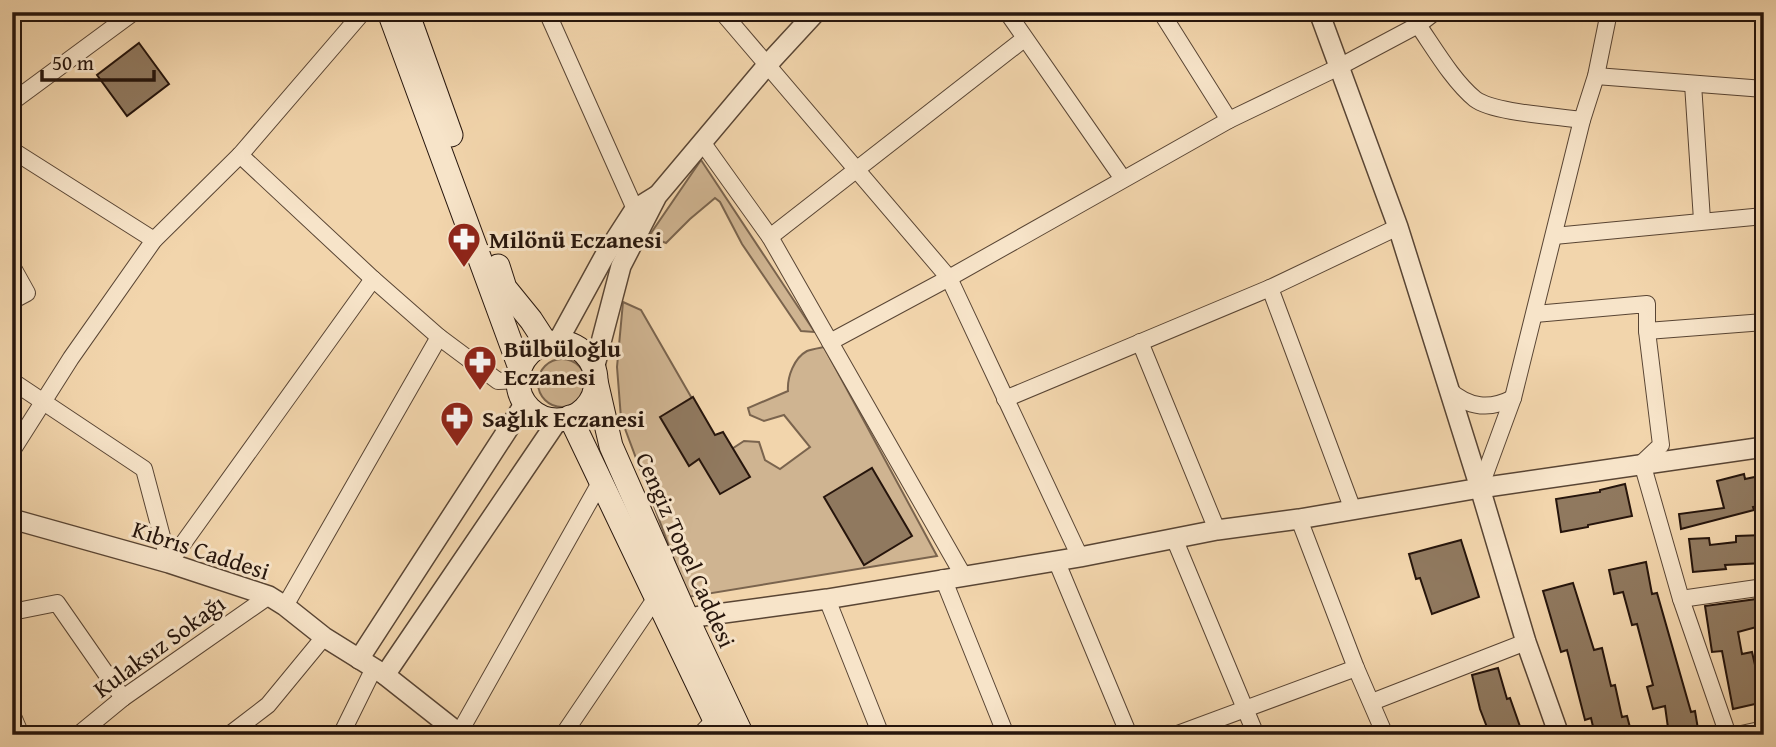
<svg xmlns="http://www.w3.org/2000/svg" width="1776" height="747" viewBox="0 0 1776 747" font-family="'Gentium Book Plus',serif">
<style>
.green{fill:#cfb491;stroke:#7a644e;stroke-width:2}
.building{fill:#90795f;stroke:#26150c;stroke-width:2}
.lines{fill:none;stroke-linecap:round;stroke-linejoin:round}
.minor-casing{stroke:#594534;stroke-width:18}
.tertiary-casing{stroke:#594534;stroke-width:22}
.secondary-casing{stroke:#26150c;stroke-width:25}
.minor{stroke:#f7e4c9;stroke-width:16}
.tertiary{stroke:#f7e4c9;stroke-width:19}
.secondary{stroke:#f7e4c9;stroke-width:23}
.labels{text-anchor:middle;dominant-baseline:central;stroke-width:6;stroke-linejoin:round;paint-order:stroke}
.poi-label{font-size:24px;font-weight:bold;fill:#26150c;stroke:#f7e4c9;text-anchor:start}
.street-label{font-size:24px;fill:#26150c;stroke:#f7e4c9}
</style>
<rect width="100%" height="100%" fill="#f2d5ac"/>
<filter id="stains"><feTurbulence type="fractalNoise" baseFrequency=".00286" numOctaves="4"/><feColorMatrix values="0 0 0 0 .2 0 0 0 0 .09 0 0 0 0 .02 0 0 0 .5 -.17"/></filter>
<radialGradient id="worn" r=".72"><stop offset=".6" stop-color="#630" stop-opacity="0"/><stop offset="1" stop-color="#630" stop-opacity=".3"/></radialGradient>
<g class="green">
<path d="M701,160L814,331V332L801,331L742,244L720,202L715,198L690,219L666,243L649,236Z"/>
<path d="M623,302L641,310L724,454L744,441L759,442L765,460L780,469L810,447L784,415L764,421L750,415L748,408L788,391C787,377 794,358 807,351C812,349 819,348 824,347L937,556L688,597L621,418L617,367Z"/>
<circle cx="562" cy="383" r="24"/>
</g>
<g class="building">
<path d="M139,43L169,84L127,116L97,75Z"/>
<path d="M693,397L715,435L723,432L750,477L720,494L699,459L689,466L660,417Z"/>
<path d="M872,468L912,536L864,565L824,497Z"/>
<path d="M1744,474L1745,479L1764,475V505L1753,507L1754,510L1681,529L1679,514L1724,508L1717,481Z"/>
<path d="M1625,484L1632,516L1588,525V527L1561,532L1556,499L1600,492V490Z"/>
<path d="M1764,535V563L1725,565L1726,569L1693,572L1689,539L1709,538L1710,545L1736,542V536Z"/>
<path d="M1461,540L1479,597L1432,614L1420,578L1416,579L1409,554Z"/>
<path d="M1646,562L1652,594L1657,593L1691,712L1695,711L1699,735H1669L1665,706L1653,709L1647,687L1653,685L1637,624L1632,625L1623,592L1614,594L1609,570Z"/>
<path d="M1573,583L1594,650L1602,648L1611,686L1615,685L1622,717L1627,716L1632,735H1595L1591,718L1585,720L1567,650L1561,652L1543,591Z"/>
<path d="M1764,598V625L1738,632L1742,654L1752,652L1758,678L1761,677L1764,702L1733,709L1722,651L1712,652L1705,606Z"/>
<path d="M1498,668L1507,699L1510,698L1523,735H1490L1480,709L1472,675Z"/>
</g>
<g class="lines">
<defs>
<g id="minor">
<path d="M547,12L635,209"/>
<path d="M722,12L949,278L1080,557"/>
<path d="M1007,12L1123,179"/>
<path d="M1161,12L1229,120"/>
<path d="M1418,25C1434,48 1453,81 1475,99C1494,113 1556,116 1582,120"/>
<path d="M1596,76L1764,89"/>
<path d="M1693,84L1702,220"/>
<path d="M12,102L134,12"/>
<path d="M702,142L770,237L963,575"/>
<path d="M12,150L154,240"/>
<path d="M240,155L373,279L439,337L498,381L518,380"/>
<path d="M1554,236L1764,216"/>
<path d="M770,237L1024,39"/>
<path d="M12,266L27,293L12,301"/>
<path d="M1270,288L1353,510"/>
<path d="M1535,314L1647,304V331L1661,445L1642,463L1681,599L1728,735"/>
<path d="M1647,331L1764,322"/>
<path d="M830,342L949,278L1229,120L1339,67L1418,25L1435,12"/>
<path d="M1140,342L1217,530"/>
<path d="M12,381L144,469L169,563"/>
<path d="M1449,390C1469,408 1490,410 1513,398"/>
<path d="M1005,399L1270,288L1398,227"/>
<path d="M12,451L71,358L154,240L240,155L363,12"/>
<path d="M1480,488L1513,398L1582,120L1596,76L1609,12"/>
<path d="M1299,519L1356,668L1385,735"/>
<path d="M1174,538L1256,735"/>
<path d="M1056,560L1129,735"/>
<path d="M169,563L373,279"/>
<path d="M943,578L1006,735"/>
<path d="M827,599L881,735"/>
<path d="M1681,599L1764,587"/>
<path d="M285,606L439,337"/>
<path d="M12,612L57,603L123,698"/>
<path d="M1372,702L1526,642"/>
<path d="M12,714L21,735"/>
<path d="M78,735L123,698L269,596"/>
<path d="M229,735L268,705L324,637"/>
<path d="M341,735L374,668"/>
<path d="M458,735L601,481"/>
<path d="M563,735L657,596"/>
<path d="M700,735L715,719"/>
<path d="M1175,735L1356,668"/>
<path d="M1737,735L1764,729"/>
</g>
<g id="tertiary">
<path d="M1319,12L1398,227L1480,488L1526,642L1559,735"/>
<path d="M558,341L604,257L635,209L656,196"/>
<path d="M594,369L621,266L657,196L768,64L816,12"/>
<path d="M12,519L169,563L269,596L285,606L324,637L385,675L461,735"/>
<path d="M687,618L827,599L1080,557L1217,530L1299,519L1480,488L1764,447"/>
<path d="M359,659L525,403"/>
<path d="M385,675L558,420"/>
</g>
<g id="secondary">
<path d="M389,12L520,368"/>
<path d="M407,12L451,135"/>
<path d="M498,266L505,288L531,320L546,343"/>
<circle cx="557" cy="381" r="39"/>
<path d="M596,381L611,446L687,618L742,735"/>
<path d="M570,417L722,735"/>
</g>
</defs>
<use href="#minor" class="minor-casing"/>
<use href="#tertiary" class="tertiary-casing"/>
<use href="#secondary" class="secondary-casing"/>
<use href="#minor" class="minor"/>
<use href="#tertiary" class="tertiary"/>
<use href="#secondary" class="secondary"/>
</g>
<defs>
<symbol id="pharmacy-pin" viewBox="-11 -11 22 30"><path d="M0 17L-7.5 6A9.5 9.5 0 1 1 7.5 6Z" fill="#8f2418" stroke="#f7e4c9"/><path d="M-2-6h4v4h4v4h-4v4h-4v-4h-4v-4h4Z" fill="#fff"/></symbol>
</defs>
<g fill-rule="evenodd">
<use href="#pharmacy-pin" x="445" y="220" width="38" height="52"/>
<use href="#pharmacy-pin" x="461" y="343" width="38" height="52"/>
<use href="#pharmacy-pin" x="438" y="399" width="38" height="52"/>
</g>
<g class="labels">
<g class="poi-label">
<text x="489" y="239">Milönü Eczanesi</text>
<text x="504" y="348">Bülbüloğlu<tspan x="504" dy="28">Eczanesi</tspan></text>
<text x="482" y="418">Sağlık Eczanesi</text>
</g>
<g class="street-label">
<text transform="translate(201 550) rotate(18)">Kıbrıs Caddesi</text>
<text transform="translate(686 550) rotate(66)">Cengiz Topel Caddesi</text>
<text transform="translate(159 646) rotate(-36)">Kulaksız Sokağı</text>
</g>
</g>
<rect width="1776" height="747" fill="none" stroke="#f2d5ac" stroke-width="42"/>
<rect x="14" y="14" width="1748" height="719" fill="none" stroke="#26150c" stroke-width="3.5"/>
<rect x="21" y="21" width="1734" height="705" fill="none" stroke="#26150c" stroke-width="2"/>
<path d="M42 70v10h112v-10" fill="none" stroke="#26150c" stroke-width="3.5"/>
<text x="52" y="70" font-size="21" fill="#26150c" stroke="#f7e4c9" stroke-width="5" paint-order="stroke">50 m</text>
<rect width="100%" height="100%" filter="url(#stains)"/>
<rect width="100%" height="100%" fill="url(#worn)"/>
</svg>
